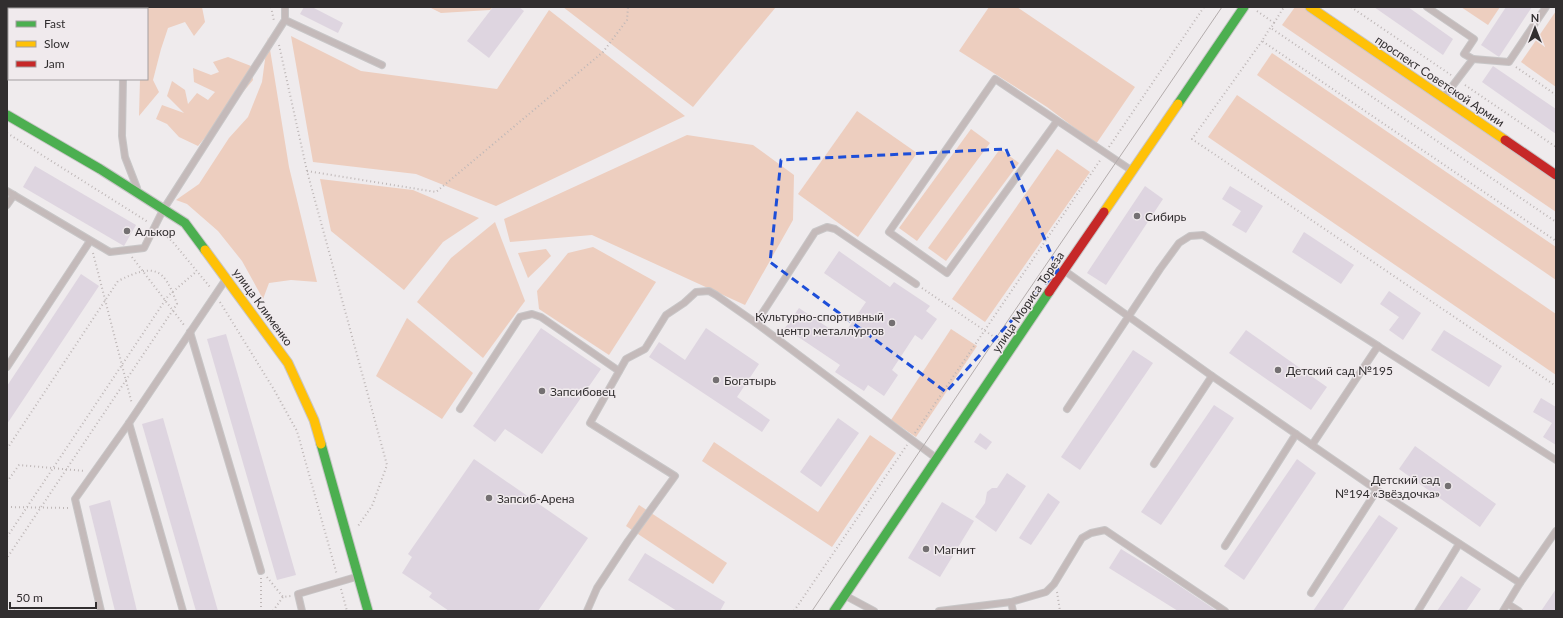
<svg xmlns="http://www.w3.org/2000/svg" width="1563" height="618" viewBox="0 0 1563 618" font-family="Lato,sans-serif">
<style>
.green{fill:#edcebf}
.building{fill:#ded5e0}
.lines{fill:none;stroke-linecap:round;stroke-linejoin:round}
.lane-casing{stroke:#c8c6c7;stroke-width:8}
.fast-casing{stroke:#c8c6c7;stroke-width:11}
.slow-casing{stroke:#c8c6c7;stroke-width:11}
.jam-casing{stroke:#c8c6c7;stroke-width:11}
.path{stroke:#beb7b7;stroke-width:2;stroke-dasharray:1 3;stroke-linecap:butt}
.lane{stroke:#c4baba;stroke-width:6}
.fast{stroke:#4caf50;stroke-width:9}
.slow{stroke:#ffc107;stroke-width:9}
.jam{stroke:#c62828;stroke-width:9}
.tram{stroke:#b3acac;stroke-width:1}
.marked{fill:none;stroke:#1d4ed8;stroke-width:3;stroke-dasharray:8 5;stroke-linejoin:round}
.poi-dot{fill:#747072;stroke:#f0eaed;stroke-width:1.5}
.labels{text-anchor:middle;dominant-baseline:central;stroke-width:3;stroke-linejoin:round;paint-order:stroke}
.street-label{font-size:12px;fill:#312e2f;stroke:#f0eaed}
.poi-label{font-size:12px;fill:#312e2f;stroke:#f0eaed;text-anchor:start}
</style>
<rect width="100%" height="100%" fill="#efebed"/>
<g class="green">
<path d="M128,7H202L205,22L194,36L185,22L168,28L161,49L153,80L159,92L139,116L140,79H147V9H129Z"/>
<path d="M429,7H493L490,10L441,13Z"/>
<path d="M563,7H776L693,107Z"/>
<path d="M989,7H1017L1135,87L1096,144L1047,107L959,51Z"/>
<path d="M1295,7H1304L1556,180V212L1282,25Z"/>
<path d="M1461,7H1500L1488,25Z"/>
<path d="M549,10L685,116L496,206L416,174L313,162L291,36L361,71L497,89Z"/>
<path d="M1556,11V87L1521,62Z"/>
<path d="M268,37L289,167L317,282L291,280L269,283L263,299L242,261L218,231L187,204L176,200L199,184L229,138L248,117L262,82Z"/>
<path d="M1272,53L1556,247V280L1257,75Z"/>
<path d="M228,57L251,66L253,80L198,146L179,137L167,124L156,119L162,105L184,113L167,96L172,81L185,90L188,104L197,93L208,100L215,92L194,82L193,68L211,75L219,72L213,62Z"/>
<path d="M1237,95L1556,314V375L1208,137Z"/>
<path d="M857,111L917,153L858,237L798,194Z"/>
<path d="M971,129L990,143L917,241L899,228Z"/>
<path d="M687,135L753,145L794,175L793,220L745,305L592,235L510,242L504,219Z"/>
<path d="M1000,149L1019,163L946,261L928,248Z"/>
<path d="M1057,149L1090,172L985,322L952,299Z"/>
<path d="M320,179L413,190L479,218L443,242L404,290L331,231Z"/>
<path d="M495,222L525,301L483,358L417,302L451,258Z"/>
<path d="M593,247L656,282L609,355L539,309L537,291L568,253Z"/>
<path d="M546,249L551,256L528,278L518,253Z"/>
<path d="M407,318L473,373L442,419L376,376Z"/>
<path d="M951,329L977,346L916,437L891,420Z"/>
<path d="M870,435L896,453L832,547L702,461L714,442L818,512Z"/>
<path d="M639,505L727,563L713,584L626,526Z"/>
</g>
<g class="building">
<path d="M304,7H312L343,23L338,33L300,14Z"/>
<path d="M493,7H519L524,11L489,58L467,41Z"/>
<path d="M1374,7H1408L1453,39L1443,55Z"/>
<path d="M1506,7H1532L1499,57L1481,45Z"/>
<path d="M1493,66L1556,109V134L1482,82Z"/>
<path d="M35,166L136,225L124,246L23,187Z"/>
<path d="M1145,186L1163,199L1106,285L1087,273Z"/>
<path d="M1230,186L1263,206L1246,233L1232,225L1241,211L1222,199Z"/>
<path d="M1304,232L1354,265L1341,284L1292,252Z"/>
<path d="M839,251L890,287L894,282L930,306L926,311L937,319L922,340L915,335L892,370L898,375L884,396L868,385L864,391L835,372L840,365L785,328L799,308L842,337L866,302L824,273Z"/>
<path d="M81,274L99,286L7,424V386Z"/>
<path d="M1389,291L1421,313L1403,340L1389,330L1399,317L1380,304Z"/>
<path d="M541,328L601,369L542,454L505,429L495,442L473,426Z"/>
<path d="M706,328L759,364L737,397L770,420L762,432L649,357L659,342L685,360Z"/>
<path d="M1246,330L1327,387L1311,410L1229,353Z"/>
<path d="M1444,330L1502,366L1489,387L1431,350Z"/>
<path d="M226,334L296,575L277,580L207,339Z"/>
<path d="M1133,350L1153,363L1080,470L1061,457Z"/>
<path d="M1541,398L1556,407V445L1543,437L1552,423L1533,412Z"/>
<path d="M1214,405L1234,418L1161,525L1141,512Z"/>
<path d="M163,418L218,611H196L142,424Z"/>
<path d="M838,418L859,433L821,487L800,472Z"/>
<path d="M980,433L992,442L986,450L974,442Z"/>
<path d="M1415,446L1496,504L1480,527L1399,469Z"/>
<path d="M474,459L588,538L538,611H449L429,597L432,593L402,573L412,557L408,554Z"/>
<path d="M1297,459L1316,473L1244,580L1224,566Z"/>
<path d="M1007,473L1026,486L996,532L975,517L985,503L987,492L992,488H997Z"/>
<path d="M1048,493L1060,502L1031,545L1019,538Z"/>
<path d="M110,500L137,611H115L89,506Z"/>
<path d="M942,502L974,521L940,577L908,558Z"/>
<path d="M1379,515L1398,528L1342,611H1313Z"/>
<path d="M1121,549L1165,576L1217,611H1178L1109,568Z"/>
<path d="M645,553L725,602L720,611H677L628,580Z"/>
<path d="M1461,576L1481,589L1466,611H1437Z"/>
<path d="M1556,589V611H1541Z"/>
</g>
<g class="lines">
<defs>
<g id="lane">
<path d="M56,7L61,9"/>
<path d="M1427,7L1474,39L1464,54L1473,59"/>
<path d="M285,20L382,65"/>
<path d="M123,79L122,136L125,157L137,188"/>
<path d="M1444,97L1473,59L1509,62L1546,7"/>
<path d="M1057,121L947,273L889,232L995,79L1131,170"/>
<path d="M7,191L110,252L144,248L163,210L285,20V7"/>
<path d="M7,205L14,195"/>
<path d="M1065,271L1212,376L1377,490L1520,583L1503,611"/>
<path d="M756,323L815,232L827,227L835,229L916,284"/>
<path d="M190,332L261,571"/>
<path d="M1378,346L1556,460"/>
<path d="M7,367L90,241"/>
<path d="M460,409L520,317L532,314L541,317L619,371"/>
<path d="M1067,409L1160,269L1179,243L1190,236L1203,235L1378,346L1312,445"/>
<path d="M129,423L183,611"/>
<path d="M1154,464L1212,376"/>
<path d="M1225,546L1296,434"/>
<path d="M1520,583L1556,531"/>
<path d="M1311,593L1377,490"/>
<path d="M846,596L874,611"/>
<path d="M1011,602L1013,611"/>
<path d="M1508,604L1519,611"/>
<path d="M101,611L75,499L129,423L226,279"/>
<path d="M302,611L298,594L356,577"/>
<path d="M587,611L597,588L628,541L675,476L590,423L626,359L645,349L666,315L684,303L696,292L709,291L716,295L756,323L936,458"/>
<path d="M939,611L1011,602L1046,592L1054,584L1082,538L1091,533L1105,530L1225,611"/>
<path d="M1418,611L1459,544"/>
</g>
<g id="fast">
<path d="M1178,104L1244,7"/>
<path d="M7,115L100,169L185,223L205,250"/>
<path d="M321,444L368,611"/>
<path d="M834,611L1049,292"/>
</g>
<g id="slow">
<path d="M1310,7L1505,140"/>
<path d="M1104,212L1178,104"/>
<path d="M205,250L288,363L314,420L321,444"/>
</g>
<g id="jam">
<path d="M1505,140L1556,175"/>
<path d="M1049,292L1104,212"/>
</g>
</defs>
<use href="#lane" class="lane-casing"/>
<use href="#fast" class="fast-casing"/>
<use href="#slow" class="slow-casing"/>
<use href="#jam" class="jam-casing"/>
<g class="path">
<path d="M271,7L274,21"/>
<path d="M1351,7L1451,75"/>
<path d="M1257,11L1274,23L1271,28L1556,222"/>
<path d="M1274,23L1284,7"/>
<path d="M1270,28L1262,41L1556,241"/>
<path d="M1262,41L1192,139L1556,386"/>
<path d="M279,45L307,171L387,465L372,506L358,526"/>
<path d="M1516,67L1556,95"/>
<path d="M1465,85L1556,147"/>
<path d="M7,133L148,222"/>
<path d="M1109,147L1204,7"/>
<path d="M307,171L436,192L603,52L627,20L628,7"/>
<path d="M161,232L172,241L210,287"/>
<path d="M93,253L132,404"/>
<path d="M132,257L184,325"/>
<path d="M922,288L1000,341"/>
<path d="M220,302L273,388L297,431L337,575"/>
<path d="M915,433L1101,159"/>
<path d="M7,449L118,281C154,263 164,267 177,304L7,558"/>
<path d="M7,482L19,465L85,471"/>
<path d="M7,507L68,508"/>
<path d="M7,537L168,296L197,271"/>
<path d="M267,577L283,597L291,596"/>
<path d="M341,589L347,611"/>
<path d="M1057,592L1060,611"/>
<path d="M7,606L15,611"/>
<path d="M261,611V578"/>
<path d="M273,611L283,597"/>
<path d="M794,611L907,445"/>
</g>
<use href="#lane" class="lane"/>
<use href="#fast" class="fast"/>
<use href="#slow" class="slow"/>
<use href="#jam" class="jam"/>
<path class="tram" d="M812,611L996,338L1222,7"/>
</g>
<path class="marked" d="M1006,149L1058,270L946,392L770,262L781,160Z"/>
<g class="poi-dot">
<circle cx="1137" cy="216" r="4"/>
<circle cx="127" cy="231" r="4"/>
<circle cx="892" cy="323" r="4"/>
<circle cx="1278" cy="370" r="4"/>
<circle cx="716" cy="380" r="4"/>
<circle cx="542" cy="391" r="4"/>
<circle cx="1448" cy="486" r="4"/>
<circle cx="489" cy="498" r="4"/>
<circle cx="926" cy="549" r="4"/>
</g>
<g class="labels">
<g class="street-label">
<text transform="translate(1440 81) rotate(34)">проспект Советской Армии</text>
<text transform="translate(1028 302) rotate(-56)">улица Мориса Тореза</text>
<text transform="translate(263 307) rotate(54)">улица Клименко</text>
</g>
<g class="poi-label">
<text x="1145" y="216">Сибирь</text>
<text x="135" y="231">Алькор</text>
<text x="884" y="316" text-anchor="end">Культурно-спортивный<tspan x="884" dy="14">центр металлургов</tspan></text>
<text x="1286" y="370">Детский сад №195</text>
<text x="724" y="380">Богатырь</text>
<text x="550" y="391">Запсибовец</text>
<text x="1440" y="479" text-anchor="end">Детский сад<tspan x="1440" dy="14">№194 «Звёздочка»</tspan></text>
<text x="497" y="498">Запсиб-Арена</text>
<text x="934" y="549">Магнит</text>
</g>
</g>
<rect width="1563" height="618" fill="none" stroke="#312e2f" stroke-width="16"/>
<rect x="8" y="8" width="140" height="72" fill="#f0eaed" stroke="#a49fa1"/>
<rect x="16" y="21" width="20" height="6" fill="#4caf50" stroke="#a49fa1"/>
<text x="44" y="28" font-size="12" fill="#312e2f">Fast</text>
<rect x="16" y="41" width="20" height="6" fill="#ffc107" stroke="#a49fa1"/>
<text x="44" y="48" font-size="12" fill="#312e2f">Slow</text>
<rect x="16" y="61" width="20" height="6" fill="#c62828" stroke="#a49fa1"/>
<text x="44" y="68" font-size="12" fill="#312e2f">Jam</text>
<g transform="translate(1535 28)" stroke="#f0eaed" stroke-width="3" paint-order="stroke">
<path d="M0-3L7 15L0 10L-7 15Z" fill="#312e2f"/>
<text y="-6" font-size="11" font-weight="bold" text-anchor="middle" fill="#312e2f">N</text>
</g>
<path d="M10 602v6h86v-6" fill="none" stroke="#312e2f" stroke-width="2"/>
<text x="16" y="602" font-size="12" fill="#312e2f" stroke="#f0eaed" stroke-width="3" paint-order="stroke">50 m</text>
</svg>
